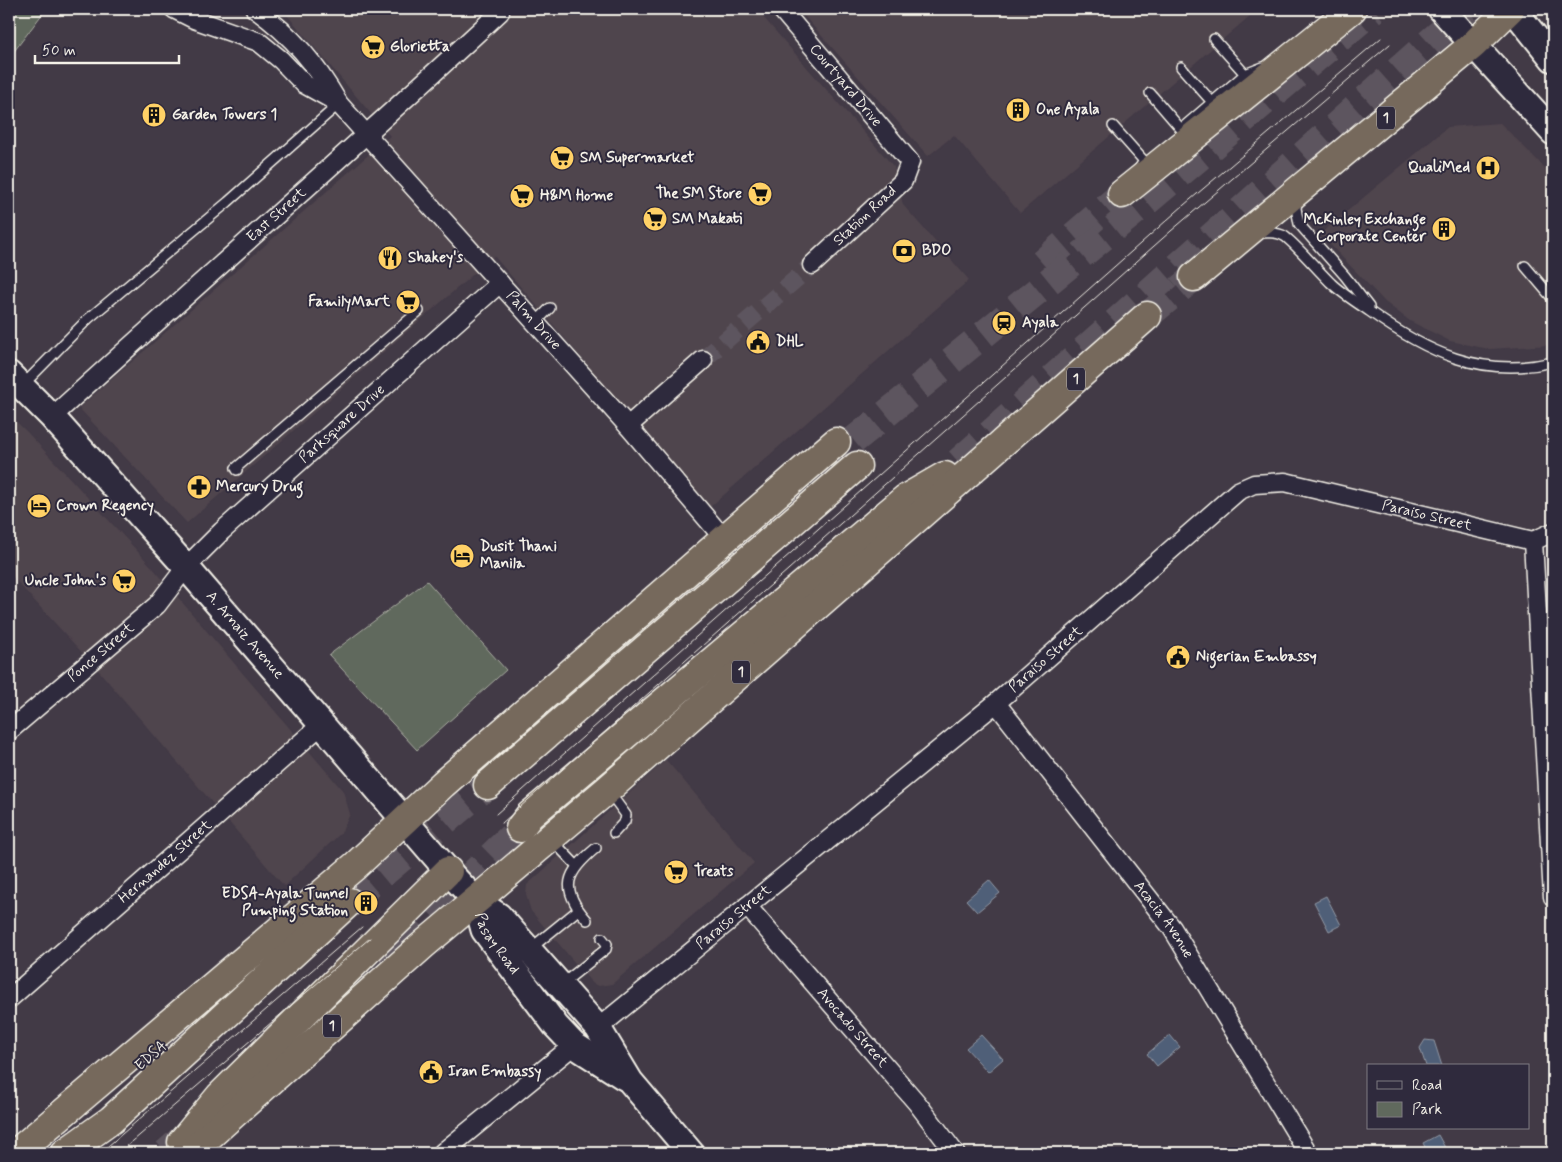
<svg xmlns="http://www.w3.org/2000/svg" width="1562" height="1162" viewBox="0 0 1562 1162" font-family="Mynerve,sans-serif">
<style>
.built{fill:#50454d}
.green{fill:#60695d;stroke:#aaada2}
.water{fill:#4f5e78;stroke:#9199a5}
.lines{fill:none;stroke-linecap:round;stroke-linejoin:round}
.street-tunnel{stroke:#5d555e;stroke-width:18;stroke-dasharray:18 9;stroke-linecap:butt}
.primary-tunnel{stroke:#5d555e;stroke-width:28;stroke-dasharray:28 14;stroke-linecap:butt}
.highway-tunnel{stroke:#5d555e;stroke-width:28;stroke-dasharray:28 14;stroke-linecap:butt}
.lane-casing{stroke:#f4f1e8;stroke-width:12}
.street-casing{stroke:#f4f1e8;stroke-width:21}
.secondary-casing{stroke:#f4f1e8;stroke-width:29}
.highway-casing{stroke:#f4f1e8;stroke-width:31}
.lane{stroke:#2f2a3d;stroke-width:9}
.street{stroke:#2f2a3d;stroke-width:18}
.secondary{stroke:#2f2a3d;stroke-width:25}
.highway{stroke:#76695c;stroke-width:28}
.tram{stroke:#f4f1e8;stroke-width:1}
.labels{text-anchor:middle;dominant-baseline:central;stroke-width:4;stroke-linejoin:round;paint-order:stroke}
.shield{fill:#2f2a3d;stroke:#b9b5b5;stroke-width:1}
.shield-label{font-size:14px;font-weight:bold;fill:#f4f1e8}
.poi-label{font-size:15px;font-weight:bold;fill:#f4f1e8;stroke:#2f2a3d;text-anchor:start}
.street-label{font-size:15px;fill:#f4f1e8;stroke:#2f2a3d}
</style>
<rect width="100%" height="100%" fill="#423a46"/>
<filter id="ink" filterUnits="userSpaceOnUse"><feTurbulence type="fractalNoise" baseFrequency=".02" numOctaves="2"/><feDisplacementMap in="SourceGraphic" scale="10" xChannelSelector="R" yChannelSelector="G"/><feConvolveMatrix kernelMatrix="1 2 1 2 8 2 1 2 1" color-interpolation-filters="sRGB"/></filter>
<g filter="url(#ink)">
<g class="built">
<path d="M282,9H756L894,167L903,205L969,280L710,507L494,256L187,523L79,408L390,136Z"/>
<path d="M798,9H1258L1020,213L954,135L928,156Z"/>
<path d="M1500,123L1553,176V344L1549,345L1489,349L1450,341L1410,321L1385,302L1320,234L1448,127Z"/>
<path d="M9,415L26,431L152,567L343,791L350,814L341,833L284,886L99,671L9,573Z"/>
<path d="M666,760L754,863L612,984L598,986L592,983L531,911L526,895L527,885Z"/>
</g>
<g class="green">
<path d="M9,9H46L9,58Z"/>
<path d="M427,581L506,670L417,750L329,655Z"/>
</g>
<g class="water">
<path d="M989,880L1000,893L977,912L966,900Z"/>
<path d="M1326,896L1341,925L1329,931L1314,902Z"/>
<path d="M981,1035L1003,1059L988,1072L966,1048Z"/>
<path d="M1170,1035L1180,1047L1157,1066L1147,1054Z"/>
<path d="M1425,1040L1434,1041L1442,1066H1426L1420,1048Z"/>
<path d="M1438,1135L1448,1153H1428L1423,1143Z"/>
</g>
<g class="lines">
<path class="street-tunnel" d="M703,360L812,265"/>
<path class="primary-tunnel" d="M1147,316L1194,277"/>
<g class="highway-tunnel">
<path d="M1042,263L1122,194"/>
<path d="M821,467L1150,199L1374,9"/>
<path d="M927,490L1467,9"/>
<path d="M349,902L488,785"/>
<path d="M401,944L520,828"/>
<path d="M287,1046L418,934"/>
<path d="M166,1153L199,1124"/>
</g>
<defs>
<g id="lane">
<path d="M1214,39L1245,74"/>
<path d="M1181,67L1212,102"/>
<path d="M1150,93L1181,129L1245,74L1263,67"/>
<path d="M1113,126L1144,161L1138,170"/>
<path d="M1298,199L1296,208L1299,224L1345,276L1369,307"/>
<path d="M1257,234C1264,232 1277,232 1284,236C1293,241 1322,275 1332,284C1343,294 1357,303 1369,311C1426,352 1482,379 1553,362"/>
<path d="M1525,266L1553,299"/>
<path d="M535,323L550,308"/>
<path d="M22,386L88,319L228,202L339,104"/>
<path d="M237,470L236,468L419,311"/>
<path d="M609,792L626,815L625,821L614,833"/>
<path d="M552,840L576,865"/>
<path d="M587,920C559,888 566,873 596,848"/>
<path d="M530,949L578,910"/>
<path d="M562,984L606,949L607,944L602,938"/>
</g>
<g id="street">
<path d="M174,9L194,19L259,42L281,60L304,84L338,103"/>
<path id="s1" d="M255,9C293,36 316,64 339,104L628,426L725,540"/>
<path id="s2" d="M781,9L910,162L903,181L812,265"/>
<path id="s3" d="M52,417C201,281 353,149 500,12"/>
<path d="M628,426L703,360"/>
<path d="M1533,541L1553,897"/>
<path id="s4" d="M996,703L1172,928L1308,1153"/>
<path id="s5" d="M9,731L157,605L186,567L222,531L500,283"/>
<path id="s6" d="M747,906L917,1103L955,1153"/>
<path id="s7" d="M9,999L320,726"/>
<path id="s8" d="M598,1028L996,703L1238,491L1254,484L1285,482L1533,541L1553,532"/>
<path d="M442,1153L574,1045"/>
</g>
<g id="secondary">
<path d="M1441,9L1553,132"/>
<path d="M1513,9L1553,59"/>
<path id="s9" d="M9,374L52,417L186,567L448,871L476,901L499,916L598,1028L630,1081L691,1153"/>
<path id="s10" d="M476,901L484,930L556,1026L574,1045L624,1077"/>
</g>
<g id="highway">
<path d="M1122,194L1352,9"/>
<path d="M1194,277L1473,45L1510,9"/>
<path d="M488,785L857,466"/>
<path d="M520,828L530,815L905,499L945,476"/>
<path d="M182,1142L220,1096L448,871"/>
<path d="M16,1153L355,866L443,784L836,442"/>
<path d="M65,1153L111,1120L349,902"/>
<path d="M190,1153L423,945L607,790L1147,316"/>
</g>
</defs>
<use href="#lane" class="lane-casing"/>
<use href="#street" class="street-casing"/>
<use href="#secondary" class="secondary-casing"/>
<use href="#highway" class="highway-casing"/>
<use href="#lane" class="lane"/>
<use href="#street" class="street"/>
<use href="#secondary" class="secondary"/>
<use href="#highway" class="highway"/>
<g class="tram">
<path d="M496,814L1184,205L1381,38"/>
<path d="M502,823L1171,231L1390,44"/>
<path d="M100,1153L362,927"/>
<path d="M119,1153L370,938"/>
</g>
</g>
</g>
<defs>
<symbol id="supermarket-disc" viewBox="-11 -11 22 22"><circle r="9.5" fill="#ffd166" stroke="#2f2a3d"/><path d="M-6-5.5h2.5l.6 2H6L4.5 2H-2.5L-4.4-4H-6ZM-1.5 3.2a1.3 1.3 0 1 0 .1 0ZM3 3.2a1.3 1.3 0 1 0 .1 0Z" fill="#111"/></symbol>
<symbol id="building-disc" viewBox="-11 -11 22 22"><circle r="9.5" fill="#ffd166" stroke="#2f2a3d"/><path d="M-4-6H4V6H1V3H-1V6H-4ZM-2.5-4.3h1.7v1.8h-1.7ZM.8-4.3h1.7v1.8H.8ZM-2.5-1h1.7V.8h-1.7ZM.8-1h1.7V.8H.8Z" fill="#111"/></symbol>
<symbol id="hospital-disc" viewBox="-11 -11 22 22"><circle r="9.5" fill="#ffd166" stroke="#2f2a3d"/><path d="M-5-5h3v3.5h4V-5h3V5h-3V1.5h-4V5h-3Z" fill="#111"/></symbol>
<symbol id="bank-disc" viewBox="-11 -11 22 22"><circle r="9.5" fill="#ffd166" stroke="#2f2a3d"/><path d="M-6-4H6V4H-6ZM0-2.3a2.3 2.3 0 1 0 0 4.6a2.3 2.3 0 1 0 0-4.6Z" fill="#111"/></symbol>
<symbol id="restaurant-disc" viewBox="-11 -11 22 22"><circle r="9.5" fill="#ffd166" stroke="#2f2a3d"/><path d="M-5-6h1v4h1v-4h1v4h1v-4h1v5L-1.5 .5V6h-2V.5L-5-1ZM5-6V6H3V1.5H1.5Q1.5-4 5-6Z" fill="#111"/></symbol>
<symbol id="station-disc" viewBox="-11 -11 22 22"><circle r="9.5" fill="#ffd166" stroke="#2f2a3d"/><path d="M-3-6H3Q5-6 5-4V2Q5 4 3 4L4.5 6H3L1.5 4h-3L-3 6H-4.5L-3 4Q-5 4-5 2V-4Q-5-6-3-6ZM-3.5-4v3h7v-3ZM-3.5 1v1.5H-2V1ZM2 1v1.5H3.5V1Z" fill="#111"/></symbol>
<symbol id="civic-disc" viewBox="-11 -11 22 22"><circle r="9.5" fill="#ffd166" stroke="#2f2a3d"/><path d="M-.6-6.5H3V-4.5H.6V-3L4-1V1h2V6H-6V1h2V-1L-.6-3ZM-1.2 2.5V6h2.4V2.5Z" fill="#111"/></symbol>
<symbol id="pharmacy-disc" viewBox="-11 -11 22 22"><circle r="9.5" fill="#ffd166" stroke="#2f2a3d"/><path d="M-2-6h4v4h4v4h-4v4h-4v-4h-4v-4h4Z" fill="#111"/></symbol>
<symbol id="hotel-disc" viewBox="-11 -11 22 22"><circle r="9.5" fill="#ffd166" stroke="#2f2a3d"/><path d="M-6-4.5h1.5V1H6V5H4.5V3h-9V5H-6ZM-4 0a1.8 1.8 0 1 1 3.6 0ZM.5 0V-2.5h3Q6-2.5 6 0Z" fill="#111"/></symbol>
</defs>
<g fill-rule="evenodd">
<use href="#supermarket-disc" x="359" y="33" width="28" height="28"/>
<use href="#building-disc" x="1004" y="96" width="28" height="28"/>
<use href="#building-disc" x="140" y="101" width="28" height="28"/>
<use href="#supermarket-disc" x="548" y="144" width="28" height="28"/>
<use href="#hospital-disc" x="1474" y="154" width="28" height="28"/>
<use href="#supermarket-disc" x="746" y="180" width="28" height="28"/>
<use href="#supermarket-disc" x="508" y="182" width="28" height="28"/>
<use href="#supermarket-disc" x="641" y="205" width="28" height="28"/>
<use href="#building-disc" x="1430" y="215" width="28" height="28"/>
<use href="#bank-disc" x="890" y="237" width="28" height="28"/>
<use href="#restaurant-disc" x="376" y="244" width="28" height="28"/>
<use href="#supermarket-disc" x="394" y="288" width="28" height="28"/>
<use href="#station-disc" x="990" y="309" width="28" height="28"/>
<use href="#civic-disc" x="744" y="328" width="28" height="28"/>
<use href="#pharmacy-disc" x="185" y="473" width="28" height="28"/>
<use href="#hotel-disc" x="25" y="492" width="28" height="28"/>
<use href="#hotel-disc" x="448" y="542" width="28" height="28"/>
<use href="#supermarket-disc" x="110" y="567" width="28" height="28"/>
<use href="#civic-disc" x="1164" y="643" width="28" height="28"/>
<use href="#supermarket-disc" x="662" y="858" width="28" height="28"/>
<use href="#building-disc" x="352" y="889" width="28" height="28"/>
<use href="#civic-disc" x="417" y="1058" width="28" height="28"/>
</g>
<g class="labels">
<g class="shield">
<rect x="1377" y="106.5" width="18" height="23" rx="4"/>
<rect x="1067" y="367.5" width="18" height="23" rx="4"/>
<rect x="732" y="660.5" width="18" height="23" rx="4"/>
<rect x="323" y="1014.5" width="18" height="23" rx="4"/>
</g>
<g class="shield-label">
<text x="1386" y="118">1</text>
<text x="1076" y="379">1</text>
<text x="741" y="672">1</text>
<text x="332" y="1026">1</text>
</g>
<g class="poi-label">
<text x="390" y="47">Glorietta</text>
<text x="1036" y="110">One Ayala</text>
<text x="172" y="115">Garden Towers 1</text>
<text x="580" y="158">SM Supermarket</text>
<text x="1470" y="168" text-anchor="end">QualiMed</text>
<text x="742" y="194" text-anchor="end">The SM Store</text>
<text x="540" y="196">H&amp;M Home</text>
<text x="672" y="219">SM Makati</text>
<text x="1426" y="220" text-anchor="end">McKinley Exchange<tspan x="1426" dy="17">Corporate Center</tspan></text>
<text x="922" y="251">BDO</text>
<text x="408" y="258">Shakey's</text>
<text x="390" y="302" text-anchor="end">FamilyMart</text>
<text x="1022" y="323">Ayala</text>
<text x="776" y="342">DHL</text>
<text x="216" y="487">Mercury Drug</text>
<text x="56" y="506">Crown Regency</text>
<text x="480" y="547">Dusit Thani<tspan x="480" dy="17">Manila</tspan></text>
<text x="106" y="581" text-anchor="end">Uncle John's</text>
<text x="1196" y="657">Nigerian Embassy</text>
<text x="694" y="872">Treats</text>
<text x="348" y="894" text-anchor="end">EDSA-Ayala Tunnel<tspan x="348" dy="17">Pumping Station</tspan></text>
<text x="448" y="1072">Iran Embassy</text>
</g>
<g class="street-label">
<text stroke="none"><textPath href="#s2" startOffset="100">Courtyard Drive</textPath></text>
<text stroke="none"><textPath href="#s3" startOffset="302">East Street</textPath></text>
<text transform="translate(865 216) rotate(-43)">Station Road</text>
<text stroke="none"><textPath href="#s1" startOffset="419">Palm Drive</textPath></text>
<text stroke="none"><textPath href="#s5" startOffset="454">Parksquare Drive</textPath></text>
<text stroke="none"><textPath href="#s8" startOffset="1030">Paraiso Street</textPath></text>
<text stroke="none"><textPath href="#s9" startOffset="352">A. Arnaiz Avenue</textPath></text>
<text stroke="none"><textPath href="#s5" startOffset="121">Ponce Street</textPath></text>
<text stroke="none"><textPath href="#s8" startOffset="580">Paraiso Street</textPath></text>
<text stroke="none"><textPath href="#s7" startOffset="208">Hernandez Street</textPath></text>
<text stroke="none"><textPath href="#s8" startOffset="175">Paraiso Street</textPath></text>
<text stroke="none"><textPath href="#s4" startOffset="274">Acacia Avenue</textPath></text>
<text stroke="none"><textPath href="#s10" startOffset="48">Pasay Road</textPath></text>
<text stroke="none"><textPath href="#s6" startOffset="161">Avocado Street</textPath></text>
<text transform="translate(151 1056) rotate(-41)">EDSA</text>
</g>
</g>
<rect width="1562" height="1162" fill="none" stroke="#2f2a3d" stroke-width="30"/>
<rect x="15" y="15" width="1532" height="1132" fill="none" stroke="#f4f1e8" stroke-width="2" filter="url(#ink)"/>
<rect x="1367" y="1064" width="162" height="65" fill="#2f2a3d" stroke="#7e7a81"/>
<rect x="1377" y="1081" width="25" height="8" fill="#2f2a3d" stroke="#7e7a81"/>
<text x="1412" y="1090" font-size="15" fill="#f4f1e8">Road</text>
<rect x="1377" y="1102" width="25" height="15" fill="#60695d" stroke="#7e7a81"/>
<text x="1412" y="1114" font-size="15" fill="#f4f1e8">Park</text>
<path d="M35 55v8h144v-8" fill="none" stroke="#f4f1e8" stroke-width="2.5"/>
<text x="42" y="55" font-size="15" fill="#f4f1e8" stroke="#2f2a3d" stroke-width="4" paint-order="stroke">50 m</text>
</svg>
